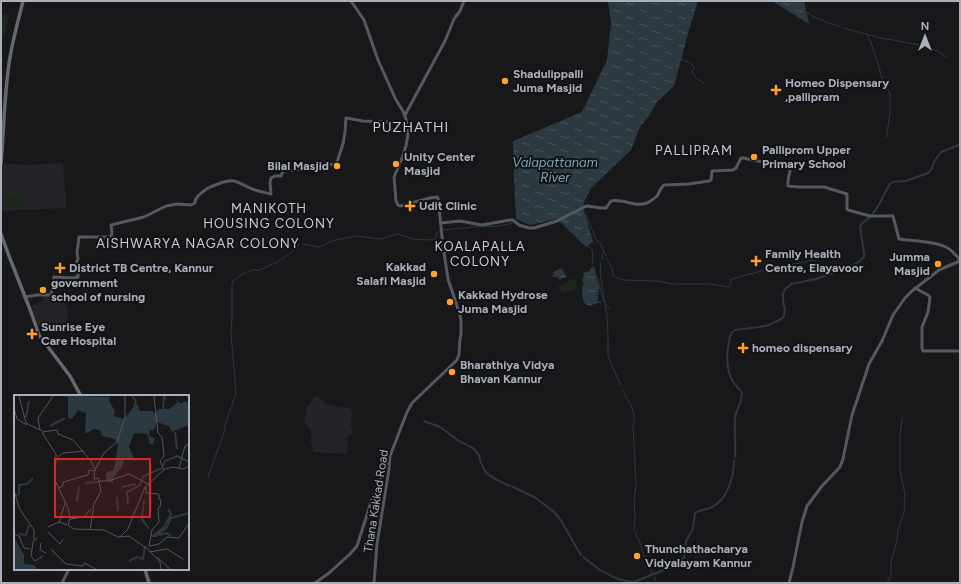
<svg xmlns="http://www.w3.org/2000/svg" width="961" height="584" viewBox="0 0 961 584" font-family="Figtree,sans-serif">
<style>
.built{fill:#242428}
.green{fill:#1d261d}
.water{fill:url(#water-ripples)}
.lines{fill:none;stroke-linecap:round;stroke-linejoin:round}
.stream{stroke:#2c3940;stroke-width:1}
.canal{stroke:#2c3940;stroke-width:2}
.major{stroke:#54585f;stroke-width:3}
.highway{stroke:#646971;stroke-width:3.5}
.poi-dot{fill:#ffa12b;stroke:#131315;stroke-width:1.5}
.labels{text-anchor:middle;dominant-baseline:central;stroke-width:4;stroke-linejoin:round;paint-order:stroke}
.poi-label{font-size:12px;font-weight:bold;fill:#a9b0bb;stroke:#131315;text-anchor:start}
.street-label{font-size:12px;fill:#a9b0bb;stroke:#131315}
.neighbourhood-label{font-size:13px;letter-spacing:1px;fill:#cacfd7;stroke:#131315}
.water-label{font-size:13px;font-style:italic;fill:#7da4ba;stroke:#131315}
.quarter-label{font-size:14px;letter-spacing:1px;fill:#cacfd7;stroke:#131315}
.inset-river{fill:none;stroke:#2c3940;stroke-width:2}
.inset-road{fill:none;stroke:#52555a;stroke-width:1}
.view{fill:#d62828;fill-opacity:0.15;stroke:#d62828;stroke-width:2}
.inset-edge{fill:none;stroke:#a9b0bb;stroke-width:2}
</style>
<defs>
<pattern id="water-ripples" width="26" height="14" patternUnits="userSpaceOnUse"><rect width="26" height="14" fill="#2c3940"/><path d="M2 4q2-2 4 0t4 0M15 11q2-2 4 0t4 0" fill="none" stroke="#48535a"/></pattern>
</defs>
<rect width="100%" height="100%" fill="#18181a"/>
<g class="built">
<path d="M63,163L66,206L65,208L1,211L2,164L30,165Z"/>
<path d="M44,296H57L68,307L67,324L38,326L32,305L41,302Z"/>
<path d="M316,395L326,404L333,406L350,408L352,412L351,426L353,434L348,436L347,454L314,452L311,443V430L304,422L307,407Z"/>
</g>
<g class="green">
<path d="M5,14L9,15L4,36L1,37V15Z"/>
<path d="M23,195V207L4,208V196Z"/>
<path d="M574,278L578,288L562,294L558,286Z"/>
</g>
<g class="water">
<path d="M608,1H698L689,30L674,86L656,103L649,116L640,127L631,150L591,188L585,200L583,207L593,242L586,247L557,219L530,225L516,219L514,179L513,141L582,112L607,60L611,23Z"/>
<path d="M772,1H804L809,24Z"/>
<path d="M594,266L597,277L596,278L599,287L598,295L594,296H598V302L601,301V303H598L589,306V305H586C581,299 583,293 582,286L584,284L582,282L584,275L583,273L590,271V269Z"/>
<path d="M562,268L565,274V275L567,276L566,277L559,280V278L552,276V275H554V274L553,272Z"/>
</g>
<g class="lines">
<g class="stream">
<path d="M806,12L816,18L840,27"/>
<path d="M843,28L881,38L920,45L937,51L948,58"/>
<path d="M867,35L870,40L877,60L882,78L890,94V113L887,133"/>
<path d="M680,59L691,63L694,68L692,73L696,78L704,83"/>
<path d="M887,137V134"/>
<path d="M585,216L586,215L595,237L601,245L606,256"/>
<path d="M443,230L474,227L499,226L513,223"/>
<path d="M303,244L319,247L332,241L356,236L380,239L398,234L413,239L428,240L436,239V234L440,231"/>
<path d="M587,245L592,250L593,264"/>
<path d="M607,259L612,268L613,276L624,280L657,281L672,284"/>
<path d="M602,260L603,251"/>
<path d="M601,263L600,273L607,316L608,335"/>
<path d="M247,272L256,269L257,271C274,264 288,258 300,244"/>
<path d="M597,277L604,302"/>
<path d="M673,284H709L729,287L730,286L731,281L732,279L765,270L819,259"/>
<path d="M606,305L610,309"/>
<path d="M608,337V356L621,386"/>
<path d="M622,389C627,400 638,413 633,425L636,484L635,494L634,496L635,519L634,529"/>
<path d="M225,425L236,393L231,335L232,319V282C237,279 239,275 245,273"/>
<path d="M208,477L224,432L225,426"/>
<path d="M635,532L641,545L642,551L653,574"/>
<path d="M653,583L655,579V577"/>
<path d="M885,583L889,580L891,574V562L897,540L898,530L904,512L905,495L900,469V436L902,418"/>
</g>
<g class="canal">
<path d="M424,421L440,427L459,441L473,448L479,455L481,463"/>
<path d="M735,457C736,444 734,431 735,418C736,410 742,402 742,393C739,389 737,386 734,383C724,369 727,348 731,333L735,330L760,327L769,325L783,318L784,315L785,309L783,301V294L785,289L788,287L791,284L797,283L816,279L848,268L860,261L864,257V253L860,226C863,221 869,220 872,215C879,206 884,194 890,184L893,182L906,181L928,173L931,170L935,160L941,152L959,145"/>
<path d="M482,465C485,476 500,481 510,486"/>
<path d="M733,471L734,460"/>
<path d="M513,487L536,498L554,512L560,519L581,555"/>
<path d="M685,549L686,541L693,529L695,513C700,510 705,510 710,508C724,502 730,487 733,473"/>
<path d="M583,557L600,570"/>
<path d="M602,571C612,577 623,582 634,582L671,567L684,558L685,552"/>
</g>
<g class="major">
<path d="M351,1L364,20L378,60L396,100L403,111L406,119L408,134L406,146L401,161L394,177L396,201L398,205L400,206L430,198L437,197L438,198L443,246L448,279L460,315L461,322V334L460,339L459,354L457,360L412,403L407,412L390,456L389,469L377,544L374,583"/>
<path d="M405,115L445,41L454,19L460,11L464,1"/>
<path d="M441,223L460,221L482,225L510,220H513L519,225L529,228H534L557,221L584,207L587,206L601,208H606L611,201C623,198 638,209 649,202C652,200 655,198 657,196C660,192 660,188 664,185L689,184L709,181L711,180L712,171L733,170L736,168L741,158H743L758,161L789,165L791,166C790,172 787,181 788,186L799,187H824L847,194V209L848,210L870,216H893L899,239C912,241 935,241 946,247C952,250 956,255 960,260"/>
<path d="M915,288L928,295L930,297L928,312L922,327V348L923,351H960"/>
<path d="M25,297L37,295H51L54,277L73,278L78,277V272L75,268L78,258L77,253L79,237H111L112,232L111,225L144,217L166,206L177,204L191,205L195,203C195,197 200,194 204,191C208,187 213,186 218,184C234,178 235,181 250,188C256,191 263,192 271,194L270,183L271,178L275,176H281L283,171L306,169L315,165L325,164L336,165L343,144L345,132L346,118L363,121L407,123"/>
<path d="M62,583L69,569"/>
<path d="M315,583L329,573L350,554L357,546L372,499L388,460"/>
<path d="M789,583L793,567L802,522L807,506L822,486L840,467L843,459L852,415L869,364L882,341L893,315L905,298L912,291L939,270L960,261"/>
</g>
<g class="highway">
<path d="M1,164C4,131 4,97 9,64C12,42 18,22 23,1"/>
<path d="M1,234L9,256L31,312L39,335L70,376L81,396"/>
<path d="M145,569L149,583"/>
</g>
</g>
<g class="poi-dot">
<circle cx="505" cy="81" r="4"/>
<path d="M774 84h4v4h4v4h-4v4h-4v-4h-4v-4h4z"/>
<circle cx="754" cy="157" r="4"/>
<circle cx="396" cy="164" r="4"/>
<circle cx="337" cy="166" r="4"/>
<path d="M408 200h4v4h4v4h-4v4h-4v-4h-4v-4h4z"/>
<path d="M754 255h4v4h4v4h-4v4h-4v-4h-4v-4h4z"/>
<circle cx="938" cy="264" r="4"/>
<path d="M58 262h4v4h4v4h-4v4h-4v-4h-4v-4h4z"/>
<circle cx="434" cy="274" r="4"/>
<circle cx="43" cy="290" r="4"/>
<circle cx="450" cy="302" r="4"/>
<path d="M30 328h4v4h4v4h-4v4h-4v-4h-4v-4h4z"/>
<path d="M741 342h4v4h4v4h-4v4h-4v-4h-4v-4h4z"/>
<circle cx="452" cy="372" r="4"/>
<circle cx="637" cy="556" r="4"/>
</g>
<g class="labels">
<g class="poi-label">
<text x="513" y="74">Shadulippalli<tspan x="513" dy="14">Juma Masjid</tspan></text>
<text x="785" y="83">Homeo Dispensary<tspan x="785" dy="14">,pallipram</tspan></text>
<text x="762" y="150">Palliprom Upper<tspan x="762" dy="14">Primary School</tspan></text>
<text x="404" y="157">Unity Center<tspan x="404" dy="14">Masjid</tspan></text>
<text x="329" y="166" text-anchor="end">Bilal Masjid</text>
<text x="419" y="206">Udit Clinic</text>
<text x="765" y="254">Family Health<tspan x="765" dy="14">Centre, Elayavoor</tspan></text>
<text x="930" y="257" text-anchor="end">Jumma<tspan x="930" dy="14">Masjid</tspan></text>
<text x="426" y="267" text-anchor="end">Kakkad<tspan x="426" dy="14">Salafi Masjid</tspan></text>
<text x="69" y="268">District TB Centre, Kannur</text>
<text x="51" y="283">government<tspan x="51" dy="14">school of nursing</tspan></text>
<text x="458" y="295">Kakkad Hydrose<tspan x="458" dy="14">Juma Masjid</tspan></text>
<text x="41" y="327">Sunrise Eye<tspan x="41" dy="14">Care Hospital</tspan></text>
<text x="752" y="348">homeo dispensary</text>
<text x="460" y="365">Bharathiya Vidya<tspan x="460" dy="14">Bhavan Kannur</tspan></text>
<text x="645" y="549">Thunchathacharya<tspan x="645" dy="14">Vidyalayam Kannur</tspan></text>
</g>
<g class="street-label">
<text transform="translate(376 501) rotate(-81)">Thana Kakkad Road</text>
</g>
<g class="neighbourhood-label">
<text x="694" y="150">PALLIPRAM</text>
<text x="269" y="208">MANIKOTH<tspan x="269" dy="15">HOUSING COLONY</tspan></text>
<text x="198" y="243">AISHWARYA NAGAR COLONY</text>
<text x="480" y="246">KOALAPALLA<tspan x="480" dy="15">COLONY</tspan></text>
</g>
<g class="water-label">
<text x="555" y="162">Valapattanam<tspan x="555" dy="15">River</tspan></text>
</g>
<g class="quarter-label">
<text x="411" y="127">PUZHATHI</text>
</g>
</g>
<g transform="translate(14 395)">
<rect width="175" height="175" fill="#18181a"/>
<path d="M50,1L96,2L95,6L101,16L100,21L110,24L123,8L126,16H139L141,19L145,14H155L163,8L162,4L166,9L172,6L175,9V30L158,37L155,31L143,27L140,35H136L135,41L141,43L139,49H136L133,39L120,38L115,52L121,66L111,62L108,72L99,83V88L92,85V78L99,75L101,70L104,49L101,44L88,41L86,35L80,34L71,39L72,18L64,15L58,24L54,23V2ZM0,142L10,160V169L20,170L23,174H0Z" fill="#2c3940"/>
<path class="inset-river" d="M118,1L122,6L120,12M149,15L150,2L152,4M12,22L15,6M36,31L51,23M161,37L163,54M149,71L151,66L163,61L175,67M137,78L148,73M71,88L84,87M108,92L122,89M2,101L5,99V90L13,89L19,83M103,102L104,116M130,105L128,124L135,134M63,106L65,91M114,109L113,97L126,90L129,82L136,78M151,130L157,119L154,114M153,132L157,123L175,118M5,139L12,140L15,130M145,140L152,138L157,141M137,141H142L153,132M139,141L151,131M115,166L123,162L129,164L131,151"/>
<path class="inset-road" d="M5,1L12,28L28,36M140,1L144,38L148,42L150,61L146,66L150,75M0,13L3,24L13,30M26,35L24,23L39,1M28,37L43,35L44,39L59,45L77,66L81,75L80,84L84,83L87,96L80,109L76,135M28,37L43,61M42,59L41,85L54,113L56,123L54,130M44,62L49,58L70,56M165,73L171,51L175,49M81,75L90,58L103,47L111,23V1M85,86H94L115,79L136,90M132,92V98L145,99V104L147,105L146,112L144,113L145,127L138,135L135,151M44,93L49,91V87L74,80L75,75L81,76M0,95L5,113L20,135V145M56,124L70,122L77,114M45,128L51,108M54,130L60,134L90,135L104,142L115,141L132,153M34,132L45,127L53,130M34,137L46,149L49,144M0,139L5,141L10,153L16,154M107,141L114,134L131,92L151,74L159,72L169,74L175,71M24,142L19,147L17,161L21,166L29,161M27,148L26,155L32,158M135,151L145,149L153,142L165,143L175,128M132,152L146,167L147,174M37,154L52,169L69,171L70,168L82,174M135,157L153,154L169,164M143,162L156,174"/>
<path class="view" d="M41,64H136V122H41Z"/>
<rect width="175" height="175" class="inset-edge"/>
</g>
<rect width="961" height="584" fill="none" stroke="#a9b0bb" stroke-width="4"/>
<g transform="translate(925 36)" stroke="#131315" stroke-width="3" paint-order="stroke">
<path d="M0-3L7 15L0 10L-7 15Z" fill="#a9b0bb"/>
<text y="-6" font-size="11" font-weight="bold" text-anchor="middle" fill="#a9b0bb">N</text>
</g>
</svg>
